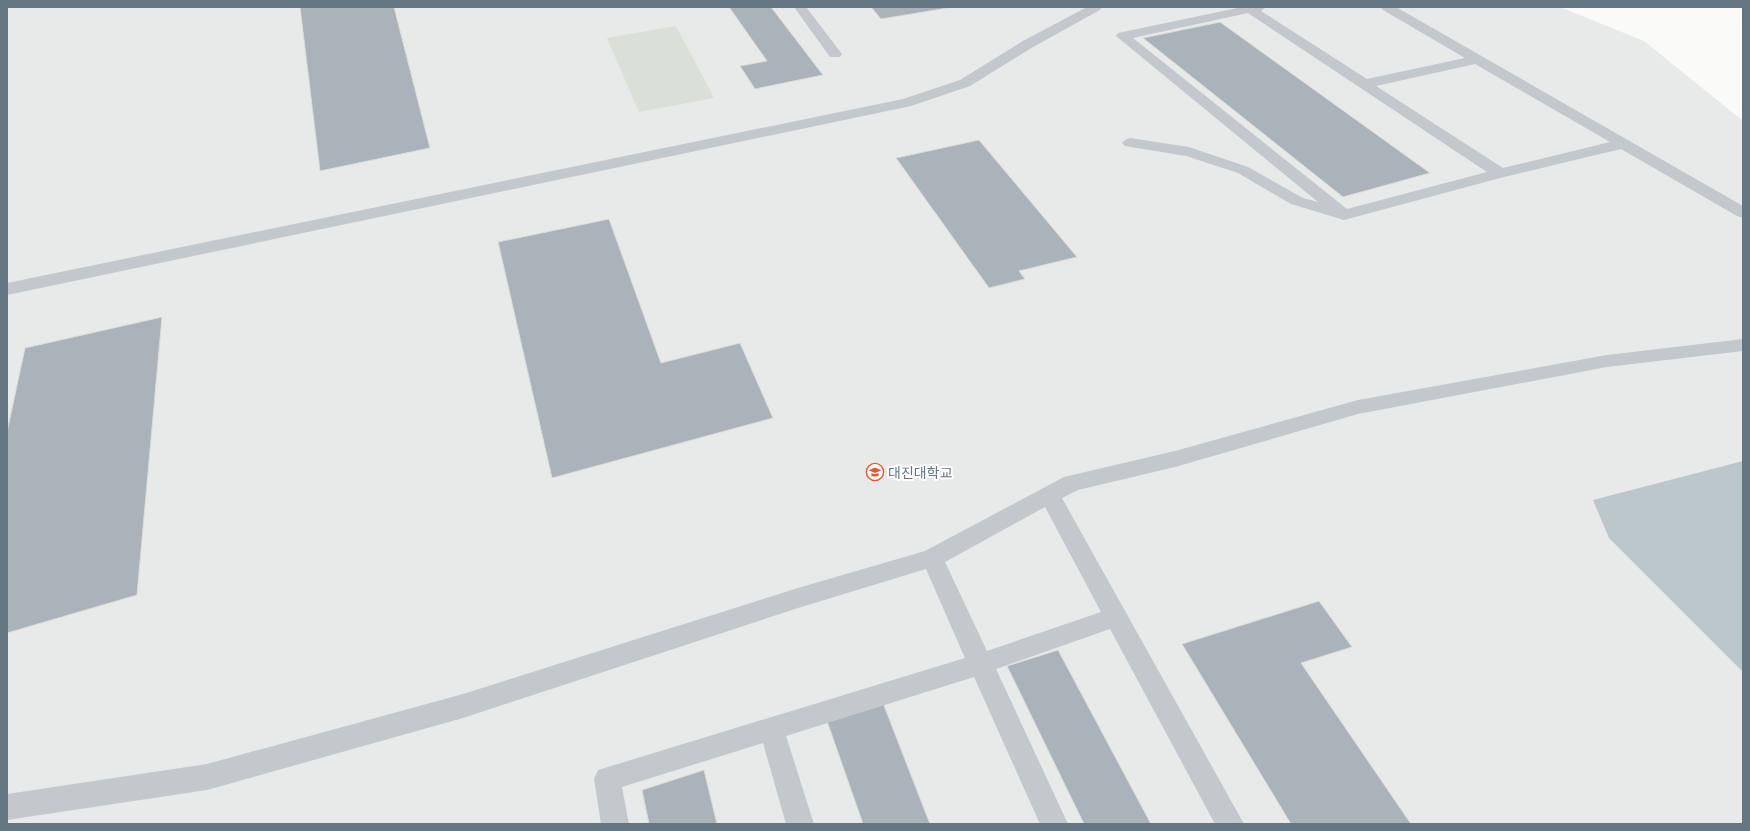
<svg xmlns="http://www.w3.org/2000/svg" width="1750" height="831" viewBox="0 0 1750 831" font-family="Lato,'Noto Sans KR',sans-serif">
<style>
.built{fill:#e8e9e9}
.green{fill:#dadfd7}
.water{fill:#bbc7cb}
.building{fill:#aab3b9;stroke:#dcdcda}
.lines{fill:none;stroke-linecap:round;stroke-linejoin:round}
.service{fill:#c3c8cc;fill-rule:evenodd}
.labels{text-anchor:middle;dominant-baseline:central;stroke-width:4;stroke-linejoin:round;paint-order:stroke}
.poi-label{font-size:14px;fill:#657683;stroke:#fff;text-anchor:start}
</style>
<rect width="100%" height="100%" fill="#fafaf8"/>
<path class="built" d="M7,7H1560L1644,41L1743,121V824H7Z"/>
<path class="green" d="M676,26L714,98L639,112L607,38Z"/>
<path class="water" d="M1743,461V672L1609,538L1593,500Z"/>
<g class="building">
<path d="M300,7H394L430,148L320,171Z"/>
<path d="M729,7H771L823,75L755,89L740,66L767,61Z"/>
<path d="M871,7H954L881,19Z"/>
<path d="M1220,22L1430,173L1343,197L1143,38Z"/>
<path d="M979,140L1077,257L1019,271L1025,279L989,288L896,158Z"/>
<path d="M609,219L661,363L740,343L773,418L552,478L498,242Z"/>
<path d="M162,317L137,595L7,633V432L25,348Z"/>
<path d="M1319,601L1352,647L1301,663L1411,824H1291L1182,644Z"/>
<path d="M1058,650L1151,824H1084L1007,666Z"/>
<path d="M883,703L930,824H863L827,721Z"/>
<path d="M704,770L717,824H649L642,790Z"/>
</g>
<g class="lines">
<g class="service">
<path d="M794,7H806L842,54L840,57H830Z"/>
<path d="M1087,7H1102L1100,10L1033,47L970,86L911,106L7,295V283L903,99L960,80L1023,41Z"/>
<path d="M1242,7H1266L1261,11L1367,79L1465,58L1383,10L1381,7H1396L1743,206V218L1737,216L1621,149L1504,177L1344,220L1291,204L1238,173L1186,156L1125,146L1122,143L1125,140L1130,138L1189,147L1248,167L1303,198L1318,202L1116,36L1118,33L1123,32ZM1248,13L1487,172L1347,209L1133,38ZM1475,64L1610,142L1503,168L1376,86Z"/>
<path d="M1743,339V351L1607,367L1358,414L1175,467L1078,490L1062,498L1244,824H1215L1110,629L996,669L1068,824H1040L974,677L786,736L814,824H786L763,743L622,787L629,824H601L594,779L598,770L965,658L926,569L798,608L463,718L207,790L7,820V794L207,764L463,694L798,588L925,551L1064,477L1175,451L1358,400L1607,355ZM1045,507L1101,612L987,651L945,562Z"/>
</g>
</g>
<defs>
<symbol id="university-ring" viewBox="-11 -11 22 22"><circle r="9.5" fill="#fff" stroke="#e4572e" stroke-width="1.5"/><path d="M0-5L7-2L0 1L-7-2ZM-4 1L0 2.5L4 1V4Q0 6-4 4Z" fill="#e4572e"/></symbol>
</defs>
<g fill-rule="evenodd">
<use href="#university-ring" x="865" y="462" width="20" height="20"/>
</g>
<g class="labels">
<g class="poi-label">
<text x="888" y="472">대진대학교</text>
</g>
</g>
<rect width="1750" height="831" fill="none" stroke="#657683" stroke-width="16"/>
</svg>
